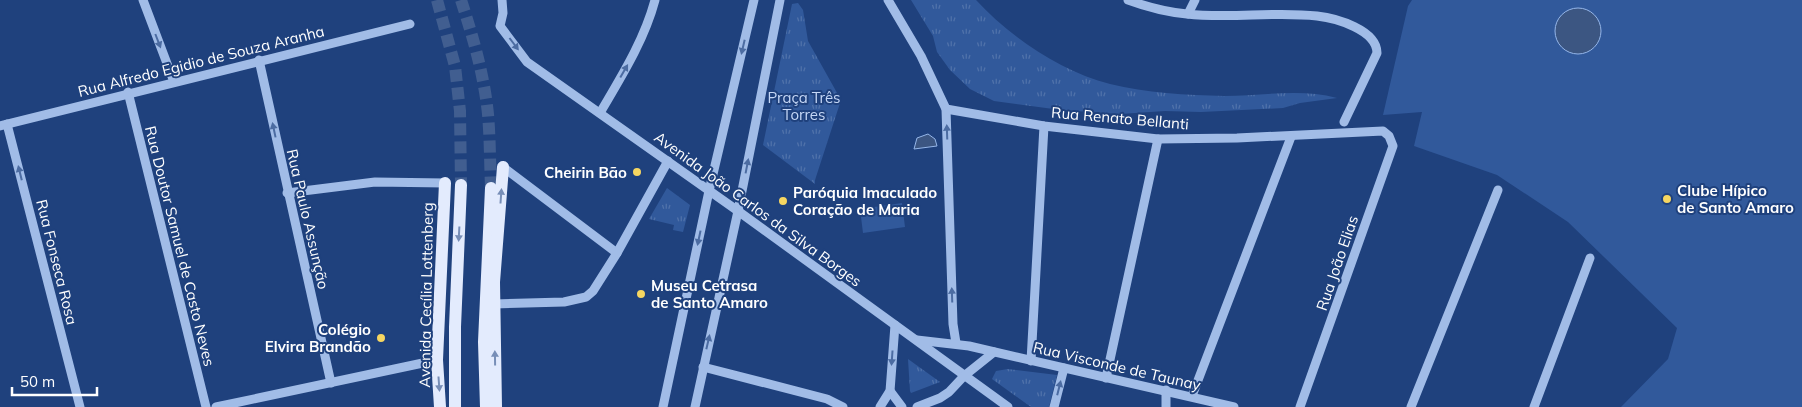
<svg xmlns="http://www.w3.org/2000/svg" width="1802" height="407" viewBox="0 0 1802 407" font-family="Mulish,sans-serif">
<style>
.park{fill:url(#park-tufts)}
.garden{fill:#31599b}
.water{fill:#3c5682;stroke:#95b6e9}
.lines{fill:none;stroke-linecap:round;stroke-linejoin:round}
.major-tunnel{stroke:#415e90;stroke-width:12;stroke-dasharray:12 6;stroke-linecap:butt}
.minor{stroke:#a1bce7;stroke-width:9}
.major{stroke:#e3ebfd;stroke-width:12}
.oneway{fill:#4c6ca2}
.oneway2{fill:#778eb7}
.poi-dot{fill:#f6d661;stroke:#1f417d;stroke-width:2}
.labels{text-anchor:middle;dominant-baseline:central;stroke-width:4;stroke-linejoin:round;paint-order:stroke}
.street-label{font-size:15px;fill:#fff;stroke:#1f417d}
.park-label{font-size:15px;fill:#c5d7f6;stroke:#1f417d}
.poi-label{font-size:15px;font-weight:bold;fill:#fff;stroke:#1f417d;text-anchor:start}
</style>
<defs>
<pattern id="park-tufts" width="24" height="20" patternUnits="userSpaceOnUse" patternTransform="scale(1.25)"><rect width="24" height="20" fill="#31599b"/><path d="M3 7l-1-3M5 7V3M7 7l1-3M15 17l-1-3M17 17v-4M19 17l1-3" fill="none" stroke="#5072aa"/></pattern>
</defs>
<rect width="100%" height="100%" fill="#1f417d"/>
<g class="park">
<path d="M911,0H976C1010,37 1061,72 1110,84C1146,93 1186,95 1224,96C1262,96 1300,88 1337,98L1300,103L1283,108L1201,112L1165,111L1120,114L1061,110L994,101L970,89L950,70L937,52L933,36Z"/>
<path d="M798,3L803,10L808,41L841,100L815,180V184L763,145L792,4Z"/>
<path d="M667,188L690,205L683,232L673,230L674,225L649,219Z"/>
<path d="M908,359L940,382L911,393L910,391Z"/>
<path d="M1008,369L1057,375L1049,407H1031L992,379L996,371Z"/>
</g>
<g class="garden">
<path d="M1412,0H1802V407H1621L1668,359L1677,328L1568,222L1497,175L1414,146L1422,112L1383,115L1408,6Z"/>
<path d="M902,203L905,227L863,233L860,209Z"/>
</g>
<g class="water">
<circle cx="1578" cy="31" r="23"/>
<path d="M928,134L935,139L937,146L914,149L917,138Z"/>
</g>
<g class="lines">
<g class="major-tunnel">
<path d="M437,0L455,66L460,111L461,185"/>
<path d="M461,0C473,37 484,75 488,114C490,138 490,163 491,188"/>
</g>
<g class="minor">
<path d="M143,0L174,82"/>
<path d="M502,0L503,13L500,26L527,62L738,211L1008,407"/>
<path d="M888,0L921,56L946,109L953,324L956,343"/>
<path d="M1128,0C1147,7 1166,12 1187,14C1230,19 1274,11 1317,16C1336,18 1377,30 1377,53L1344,122"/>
<path d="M1188,14L1195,0"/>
<path d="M259,60L331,383"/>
<path d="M128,92L206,407"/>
<path d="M946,109L1044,126L1158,139L1237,138L1383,131L1389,136L1393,146L1300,407"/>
<path d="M600,113C621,77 644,41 655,0"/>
<path d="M7,124L80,407"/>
<path d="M0,126L410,24"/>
<path d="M503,167L617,253"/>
<path d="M287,193L375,182L445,183"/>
<path d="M494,304L564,302L586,297L593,291L617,253L668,161"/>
<path d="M917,340L969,346L1234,407"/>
<path d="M1031,361L1044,126"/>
<path d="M703,367L827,399L843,407"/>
<path d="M1106,378L1158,139"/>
<path d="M1166,390V407"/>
<path d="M890,391L902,407"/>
<path d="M1192,396L1291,137"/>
<path d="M216,407L437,360"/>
<path d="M663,407L709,191L754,0"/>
<path d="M695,407L738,211L780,0"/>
<path d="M880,407L890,391L895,325"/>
<path d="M917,407L940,398L949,392L964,376L994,352"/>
<path d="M1054,407L1064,368"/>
<path d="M1411,407L1498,190"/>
<path d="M1534,407L1590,258"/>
</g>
<g class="major">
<path d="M440,407L437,360L445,183"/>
<path d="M455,407V327L461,185"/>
<path d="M486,407L484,342L491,188"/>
<path d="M496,407L494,282L503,167"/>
</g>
</g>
<defs><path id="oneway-solid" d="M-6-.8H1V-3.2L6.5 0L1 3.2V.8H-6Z" transform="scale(1.25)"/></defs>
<g class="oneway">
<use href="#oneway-solid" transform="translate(158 41) rotate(69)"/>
<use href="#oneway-solid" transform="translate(514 44) rotate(53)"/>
<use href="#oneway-solid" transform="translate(743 47) rotate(103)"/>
<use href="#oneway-solid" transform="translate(624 71) rotate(-60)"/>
<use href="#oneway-solid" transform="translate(274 130) rotate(-102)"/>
<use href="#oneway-solid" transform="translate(947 132) rotate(-92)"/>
<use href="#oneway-solid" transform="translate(747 166) rotate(-79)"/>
<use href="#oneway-solid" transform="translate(20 173) rotate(-104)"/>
<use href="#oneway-solid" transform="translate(699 238) rotate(102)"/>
<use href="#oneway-solid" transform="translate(952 295) rotate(-92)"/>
<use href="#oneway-solid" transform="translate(708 342) rotate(-77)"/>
<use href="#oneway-solid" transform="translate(892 358) rotate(94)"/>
<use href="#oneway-solid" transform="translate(1059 388) rotate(-76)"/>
</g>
<g class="oneway2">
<use href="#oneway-solid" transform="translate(501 196) rotate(-86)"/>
<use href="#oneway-solid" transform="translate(459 234) rotate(93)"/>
<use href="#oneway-solid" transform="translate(495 358) rotate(-91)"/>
<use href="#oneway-solid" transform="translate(439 384) rotate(86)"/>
</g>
<g class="poi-dot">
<circle cx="637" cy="172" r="5"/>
<circle cx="1667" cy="199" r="5"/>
<circle cx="783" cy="201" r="5"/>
<circle cx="641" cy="294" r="5"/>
<circle cx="381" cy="338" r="5"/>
</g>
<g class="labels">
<g class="street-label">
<text transform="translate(201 61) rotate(-14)">Rua Alfredo Egidio de Souza Aranha</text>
<text transform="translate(1120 118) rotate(5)">Rua Renato Bellanti</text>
<text transform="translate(758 209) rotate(36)">Avenida João Carlos da Silva Borges</text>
<text transform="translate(308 219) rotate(77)">Rua Paulo Assunção</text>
<text transform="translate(180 246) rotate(76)">Rua Doutor Samuel de Casto Neves</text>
<text transform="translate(57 262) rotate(76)">Rua Fonseca Rosa</text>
<text transform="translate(1337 263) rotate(-71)">Rua João Elias</text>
<text transform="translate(426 295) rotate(-89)">Avenida Cecília Lottenberg</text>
<text transform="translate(1117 366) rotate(13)">Rua Visconde de Taunay</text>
</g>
<g class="park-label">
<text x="804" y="97">Praça Três<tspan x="804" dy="17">Torres</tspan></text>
</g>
<g class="poi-label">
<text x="627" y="172" text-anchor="end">Cheirin Bão</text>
<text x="1677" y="190">Clube Hípico<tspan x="1677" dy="17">de Santo Amaro</tspan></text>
<text x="793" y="192">Paróquia Imaculado<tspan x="793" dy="17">Coração de Maria</tspan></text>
<text x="651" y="285">Museu Cetrasa<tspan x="651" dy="17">de Santo Amaro</tspan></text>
<text x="371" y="329" text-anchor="end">Colégio<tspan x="371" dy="17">Elvira Brandão</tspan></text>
</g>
</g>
<path d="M12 387v8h85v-8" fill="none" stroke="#ffffff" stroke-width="2.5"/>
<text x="20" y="387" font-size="15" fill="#ffffff" stroke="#1f417d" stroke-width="4" paint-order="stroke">50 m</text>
</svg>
